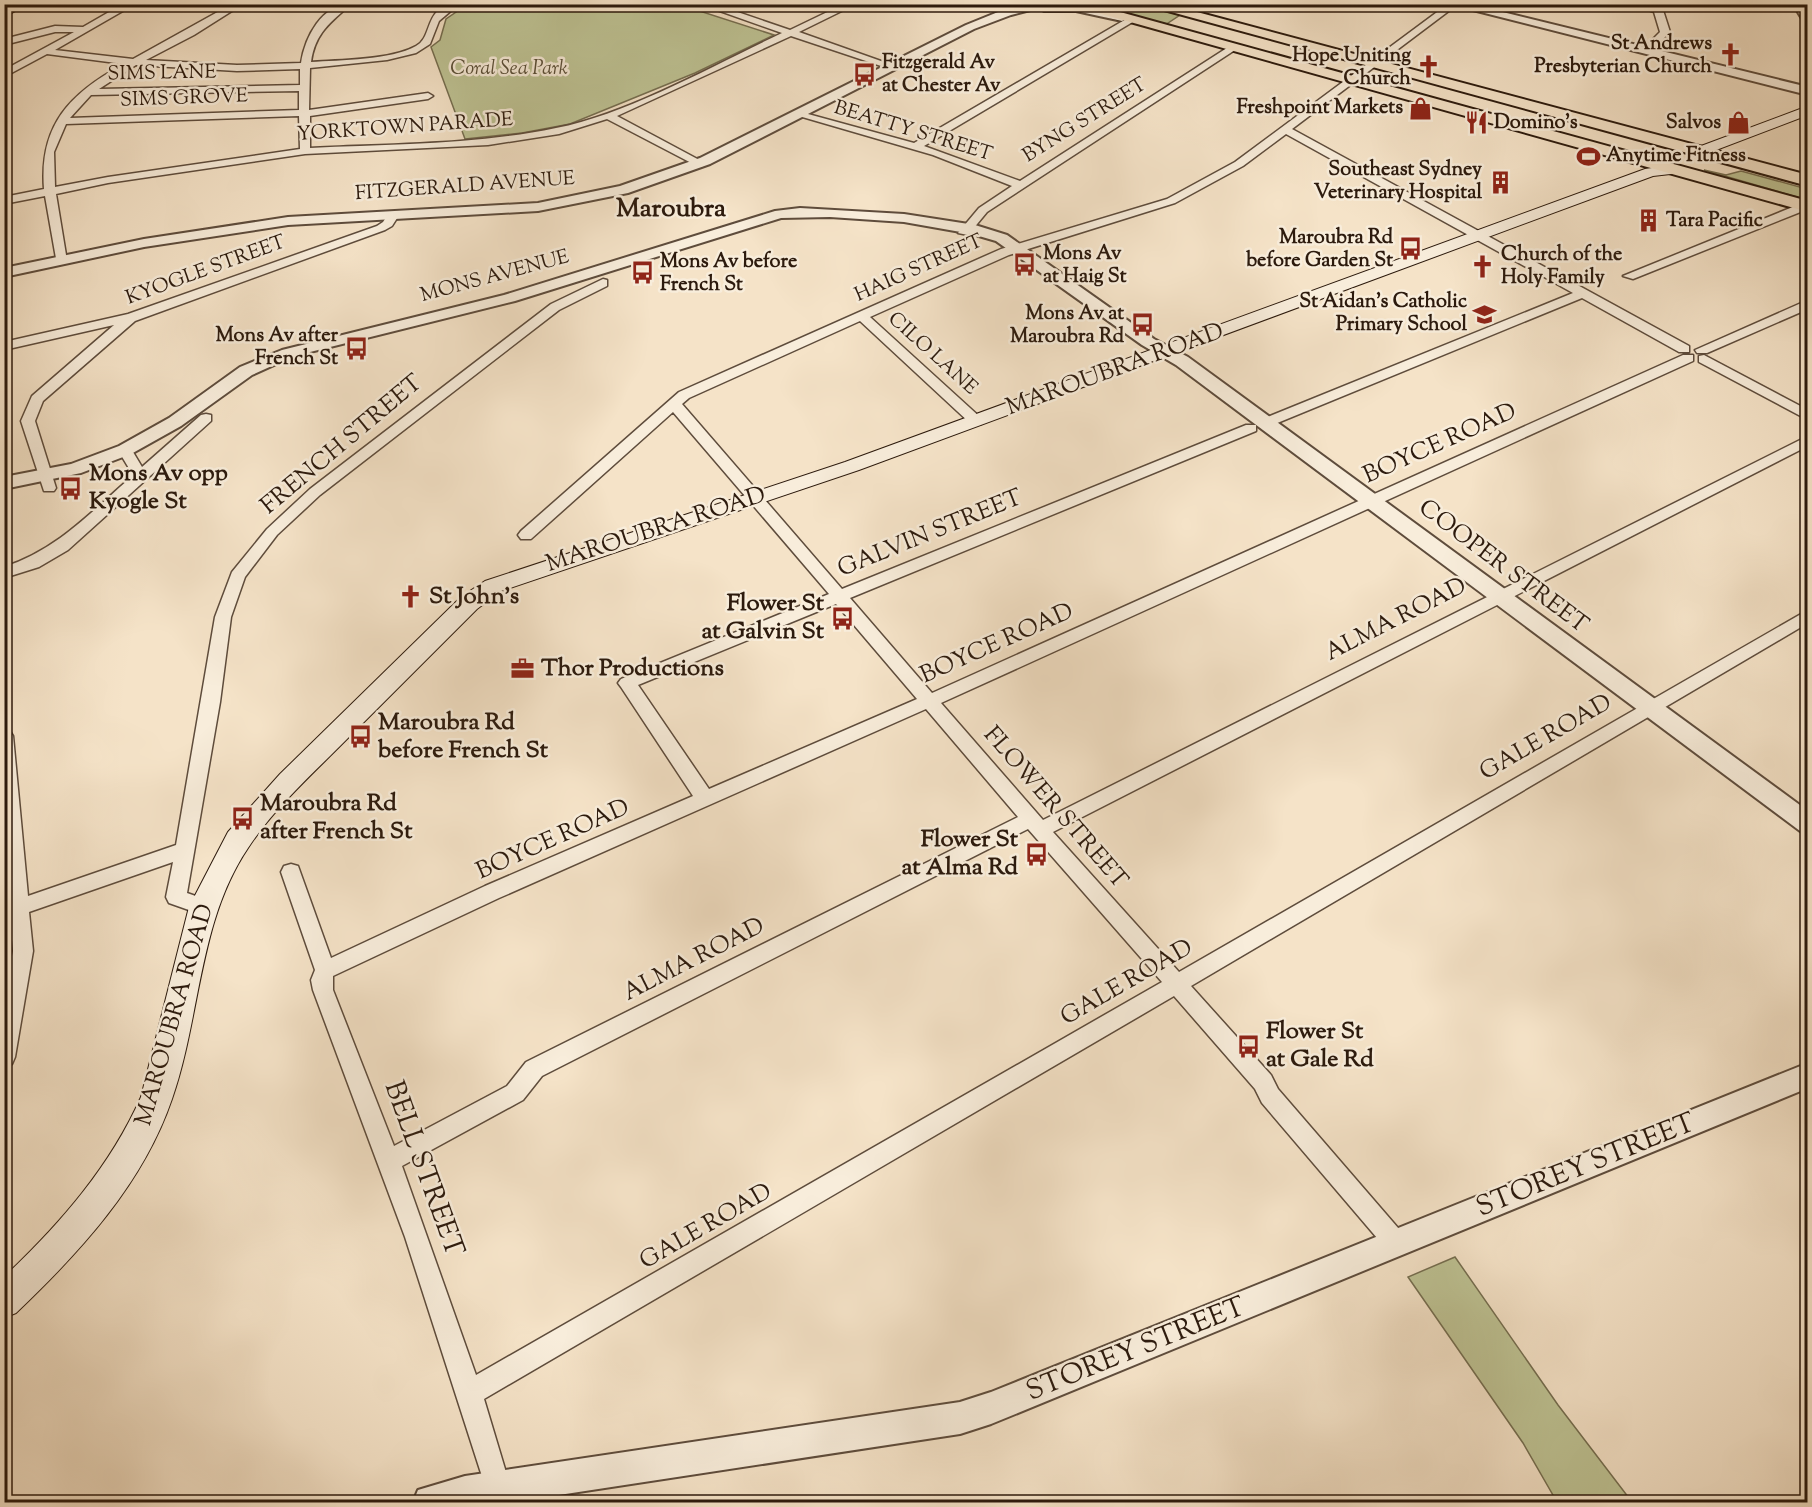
<svg xmlns="http://www.w3.org/2000/svg" width="1812" height="1507" viewBox="0 0 1812 1507" font-family="'Sorts Mill Goudy',serif">
<style>
.green{fill:#bec394;stroke:#756e50;stroke-width:1.5}
.lines{fill:none;stroke-linecap:round;stroke-linejoin:round}
.minor-casing{stroke:#5e4c3c;stroke-width:3}
.tertiary-casing{stroke:#5e4c3c;stroke-width:4}
.secondary-casing{stroke:#2c1a0d;stroke-width:2}
.primary-casing{stroke:#2c1a0d;stroke-width:4}
.minor{fill:#f8eddb;fill-rule:evenodd}
.tertiary{fill:#f8eddb;fill-rule:evenodd}
.secondary{fill:#f8eddb;fill-rule:evenodd}
.primary{fill:#f5e3c8;fill-rule:evenodd}
.labels{text-anchor:middle;dominant-baseline:central;stroke-width:5;stroke-linejoin:round;paint-order:stroke}
.far-poi-label{font-size:20px;font-weight:bold;fill:#2c1a0d;stroke:#f8eddb;text-anchor:end}
.far-park-label{font-size:20px;font-style:italic;fill:#584d36;stroke:#f8eddb}
.far-street-label{font-size:20px;fill:#2c1a0d;stroke:#f8eddb}
.street-label{font-size:24px;fill:#2c1a0d;stroke:#f8eddb}
.poi-label{font-size:24px;font-weight:bold;fill:#2c1a0d;stroke:#f8eddb;text-anchor:start}
.far-district-label{font-size:26px;font-weight:bold;fill:#2c1a0d;stroke:#f8eddb}
.near-street-label{font-size:28px;fill:#2c1a0d;stroke:#f8eddb}
</style>
<rect width="100%" height="100%" fill="#f5e3c8"/>
<filter id="stains"><feTurbulence type="fractalNoise" baseFrequency=".00333" numOctaves="4"/><feColorMatrix values="0 0 0 0 .2 0 0 0 0 .09 0 0 0 0 .02 0 0 0 .5 -.17"/></filter>
<radialGradient id="worn" r=".72"><stop offset=".6" stop-color="#630" stop-opacity="0"/><stop offset="1" stop-color="#630" stop-opacity=".3"/></radialGradient>
<g class="green">
<path d="M468,4L681,5L774,35L695,73L570,124L522,133L465,139L431,47L440,40L446,19Z"/>
<path d="M1082,5H1141L1180,15L1162,27Z"/>
<path d="M1704,170L1726,175L1741,171L1807,189V200Z"/>
<path d="M1455,1257L1558,1405L1632,1502H1557L1523,1443L1408,1277Z"/>
</g>
<g class="lines">
<defs>
<g id="minor">
<path d="M123,4H135L55,50L133,59L232,4H243L194,35L146,60L237,65L301,63C305,37 322,4 351,4C330,23 315,33 311,62C340,60 391,60 416,46C434,37 423,4 459,4L439,21L430,44L416,53L387,60L310,68L309,110L428,93L433,96L428,99L310,116V148C392,144 475,145 556,128C628,114 714,65 782,33L700,4H714L790,30L844,4H856L799,32L895,66L887,68L791,36L617,116L703,162V166L699,167L607,119L559,134L488,145L305,154L108,183L56,194L67,261L57,264L45,196L4,204V197L44,189C39,125 70,93 124,64L47,54L4,77V70L74,32H55L4,45V39L55,26L83,27ZM136,65L237,71L300,69V85L99,89ZM299,91V110L70,118L91,95ZM299,116L300,149L108,177L55,187L54,152L66,124Z"/>
<path d="M1448,4H1458L1292,129L1689,346V352H1679L1582,298L1270,426H1260V420L1573,293L1286,134L1243,166L1175,203L1009,255L870,317L981,418V424H971L860,321L689,398L682,404L842,589L1246,425H1256V431L850,598L932,693L1683,355H1693V361L941,703L1043,820L1808,436V446L1053,832L1179,972L1808,610V623L1191,986L1271,1075L1278,1089L1405,1236L1409,1244L1405,1252L1397,1256L1389,1252L1262,1103L1255,1089L1174,996L484,1399L511,1489L507,1498L498,1502L489,1498L405,1237L313,990L311,980L315,970L281,872L284,866L291,864L298,866L331,958L485,886L693,796L621,687L618,683L621,679L829,594L673,412L531,539H521L518,535L521,531L679,392L1001,249L1167,199L1235,162ZM836,604L917,699L709,789L638,685ZM926,709L1018,817L526,1062L507,1086L394,1146L333,990V976L499,898ZM1028,829L1162,982L476,1375L402,1166L523,1100L542,1076Z"/>
<path d="M1631,4H1661L1670,32L1649,53L1641,51L1660,32L1654,12Z"/>
<path d="M1128,18L1136,20L924,146L1020,181L1230,46L1238,48L987,212L968,235L958,233L979,208L1012,186L933,155L792,114L797,111L914,143Z"/>
<path d="M1808,203V209L1633,279L1623,276L1800,204Z"/>
<path d="M389,213L399,215L392,226L385,230L135,321L43,401L35,421L56,488L54,491H44L21,421L32,396L114,325L4,350V342L128,314L377,226L383,222Z"/>
<path d="M603,279L607,280V286L559,310L320,495L277,535L245,577L231,617L220,702L187,893L210,901L213,907L210,913L203,915L169,903L166,897L173,862L29,912L33,951L15,1057L12,1064L4,1067V996L13,951L10,918L4,920V904L9,902L4,850V730L10,731L13,736L28,896L176,845L215,617L232,572L267,529L310,489L551,304Z"/>
<path d="M1808,300V309L1707,353H1697L1695,350Z"/>
<path d="M1704,355L1808,410V420L1699,362V356Z"/>
<path d="M206,414L211,415V421L68,550L39,567L4,578V567C56,550 88,515 128,480L130,470L118,450L120,447H130L142,467L201,415Z"/>
</g>
<g id="tertiary">
<path d="M1024,4L1076,5L1128,18L1122,21L1076,11H1044L1038,8L1011,15L974,29L710,164L628,193L538,211L288,225L144,247L4,277V268L144,239L288,217L538,203L620,186L700,158L966,25L1003,10Z"/>
<path d="M1449,4H1470L1808,87V95Z"/>
<path d="M1793,4H1804L1808,10V23L1804,22Z"/>
<path d="M800,208L904,214L975,225L1007,235L1154,339L1188,357L1808,811V833L1800,831L1176,365L1142,345L996,241L972,234L904,222L830,217L781,218L515,301L294,356L252,375L181,426L131,454L81,473L4,489V477L71,464L119,446L169,418L240,367L282,350L504,295L775,211Z"/>
<path d="M1808,1063V1088L991,1424L960,1434L513,1502H413L418,1490L465,1476L960,1402L991,1392Z"/>
</g>
<g id="secondary">
<path d="M11,4H28L4,17V8Z"/>
<path d="M1808,106V115L1703,155L1698,157L1690,152L1693,149Z"/>
<path d="M1673,165L1679,167L1681,170L1679,173L1653,176L859,470L501,591L477,609C431,655 385,701 339,747C308,778 272,811 248,848C198,922 201,1016 172,1099C143,1184 80,1252 16,1313L4,1318V1277C60,1224 110,1167 141,1097L189,907L228,832L280,774L461,597L485,581L845,462L1645,169Z"/>
</g>
<g id="primary">
<path d="M1066,4H1091L1808,201V212Z"/>
<path d="M1142,4H1167L1808,175V186Z"/>
</g>
</defs>
<use href="#minor" class="minor-casing"/>
<use href="#tertiary" class="tertiary-casing"/>
<use href="#secondary" class="secondary-casing"/>
<use href="#primary" class="primary-casing"/>
<use href="#minor" class="minor"/>
<use href="#tertiary" class="tertiary"/>
<use href="#secondary" class="secondary"/>
<use href="#primary" class="primary"/>
</g>
<defs>
<symbol id="church-bare" viewBox="-9 -9 18 18"><path d="M-1.2-6h2.4v3.5h3.3v2.4h-3.3V6h-2.4V-.1h-3.3v-2.4h3.3Z" fill="#8f2418" stroke="#f8eddb" stroke-width="2.5" paint-order="stroke"/></symbol>
<symbol id="bus-bare" viewBox="-9 -9 18 18"><path d="M-5-6H5V4H4V6H2V4H-2V6H-4V4H-5ZM-3.5-4V0h7V-4ZM-3.5 1.2v1.5H-2V1.2ZM2 1.2v1.5H3.5V1.2Z" fill="#8f2418" stroke="#f8eddb" stroke-width="2.5" paint-order="stroke"/></symbol>
<symbol id="shop-bare" viewBox="-9 -9 18 18"><path d="M-5-2.5h2.3a2.7 3.5 0 0 1 5.4 0H5L5.5 6h-11ZM-1.5-2.5h3a1.5 2.3 0 0 0-3 0Z" fill="#8f2418" stroke="#f8eddb" stroke-width="2.5" paint-order="stroke"/></symbol>
<symbol id="restaurant-bare" viewBox="-9 -9 18 18"><path d="M-5-6h1v4h1v-4h1v4h1v-4h1v5L-1.5 .5V6h-2V.5L-5-1ZM5-6V6H3V1.5H1.5Q1.5-4 5-6Z" fill="#8f2418" stroke="#f8eddb" stroke-width="2.5" paint-order="stroke"/></symbol>
<symbol id="stadium-bare" viewBox="-9 -9 18 18"><path d="M0-5a6.5 5 0 1 0 0 10a6.5 5 0 1 0 0-10ZM-3.5-1.8h7v3.6h-7Z" fill="#8f2418" stroke="#f8eddb" stroke-width="2.5" paint-order="stroke"/></symbol>
<symbol id="building-bare" viewBox="-9 -9 18 18"><path d="M-4-6H4V6H1V3H-1V6H-4ZM-2.5-4.3h1.7v1.8h-1.7ZM.8-4.3h1.7v1.8H.8ZM-2.5-1h1.7V.8h-1.7ZM.8-1h1.7V.8H.8Z" fill="#8f2418" stroke="#f8eddb" stroke-width="2.5" paint-order="stroke"/></symbol>
<symbol id="school-bare" viewBox="-9 -9 18 18"><path d="M0-5L7-2L0 1L-7-2ZM-4 1L0 2.5L4 1V4Q0 6-4 4Z" fill="#8f2418" stroke="#f8eddb" stroke-width="2.5" paint-order="stroke"/></symbol>
<symbol id="office-bare" viewBox="-9 -9 18 18"><path d="M-6-3h4V-5.5h4V-3h4V5H-6ZM-1-4.5V-3h2v-1.5ZM-6 0V1H6V0Z" fill="#8f2418" stroke="#f8eddb" stroke-width="2.5" paint-order="stroke"/></symbol>
</defs>
<g fill-rule="evenodd">
<use href="#church-bare" x="1714" y="38" width="33" height="33"/>
<use href="#church-bare" x="1412" y="50" width="33" height="33"/>
<use href="#bus-bare" x="848" y="58" width="33" height="33"/>
<use href="#shop-bare" x="1404" y="92" width="33" height="33"/>
<use href="#restaurant-bare" x="1460" y="106" width="33" height="33"/>
<use href="#shop-bare" x="1722" y="106" width="33" height="33"/>
<use href="#stadium-bare" x="1572" y="140" width="33" height="33"/>
<use href="#building-bare" x="1484" y="166" width="33" height="33"/>
<use href="#building-bare" x="1632" y="204" width="33" height="33"/>
<use href="#bus-bare" x="1394" y="232" width="33" height="33"/>
<use href="#bus-bare" x="1008" y="248" width="33" height="33"/>
<use href="#church-bare" x="1466" y="250" width="33" height="33"/>
<use href="#bus-bare" x="626" y="256" width="33" height="33"/>
<use href="#school-bare" x="1468" y="298" width="33" height="33"/>
<use href="#bus-bare" x="1126" y="308" width="33" height="33"/>
<use href="#bus-bare" x="340" y="332" width="33" height="33"/>
<use href="#bus-bare" x="54" y="472" width="33" height="33"/>
<use href="#church-bare" x="394" y="580" width="33" height="33"/>
<use href="#bus-bare" x="826" y="602" width="33" height="33"/>
<use href="#office-bare" x="506" y="652" width="33" height="33"/>
<use href="#bus-bare" x="344" y="720" width="33" height="33"/>
<use href="#bus-bare" x="226" y="802" width="33" height="33"/>
<use href="#bus-bare" x="1020" y="838" width="33" height="33"/>
<use href="#bus-bare" x="1232" y="1030" width="33" height="33"/>
</g>
<g class="labels">
<g class="far-poi-label">
<text x="1712" y="44">St Andrews<tspan x="1712" dy="23">Presbyterian Church</tspan></text>
<text x="1411" y="56">Hope Uniting<tspan x="1411" dy="23">Church</tspan></text>
<text x="882" y="63" text-anchor="start">Fitzgerald Av<tspan x="882" dy="23">at Chester Av</tspan></text>
<text x="1403" y="108">Freshpoint Markets</text>
<text x="1494" y="123" text-anchor="start">Domino's</text>
<text x="1721" y="123">Salvos</text>
<text x="1606" y="156" text-anchor="start">Anytime Fitness</text>
<text x="1482" y="170">Southeast Sydney<tspan x="1482" dy="23">Veterinary Hospital</tspan></text>
<text x="1666" y="221" text-anchor="start">Tara Pacific</text>
<text x="1393" y="238">Maroubra Rd<tspan x="1393" dy="23">before Garden St</tspan></text>
<text x="1043" y="254" text-anchor="start">Mons Av<tspan x="1043" dy="23">at Haig St</tspan></text>
<text x="1501" y="255" text-anchor="start">Church of the<tspan x="1501" dy="23">Holy Family</tspan></text>
<text x="660" y="262" text-anchor="start">Mons Av before<tspan x="660" dy="23">French St</tspan></text>
<text x="1467" y="302">St Aidan's Catholic<tspan x="1467" dy="23">Primary School</tspan></text>
<text x="1124" y="314">Mons Av at<tspan x="1124" dy="23">Maroubra Rd</tspan></text>
<text x="338" y="336">Mons Av after<tspan x="338" dy="23">French St</tspan></text>
</g>
<g class="far-park-label">
<text x="509" y="69">Coral Sea Park</text>
</g>
<g class="far-street-label">
<text transform="translate(162 74) rotate(-1)">SIMS LANE</text>
<text transform="translate(184 99) rotate(-2)">SIMS GROVE</text>
<text transform="translate(1085 121) rotate(-32)">BYNG STREET</text>
<text transform="translate(405 128) rotate(-4)">YORKTOWN PARADE</text>
<text transform="translate(913 132) rotate(17)">BEATTY STREET</text>
<text transform="translate(465 187) rotate(-4)">FITZGERALD AVENUE</text>
<text transform="translate(919 269) rotate(-24)">HAIG STREET</text>
<text transform="translate(206 271) rotate(-20)">KYOGLE STREET</text>
<text transform="translate(495 277) rotate(-15)">MONS AVENUE</text>
<text transform="translate(932 354) rotate(42)">CILO LANE</text>
</g>
<g class="street-label">
<text transform="translate(1115 370) rotate(-20)">MAROUBRA ROAD</text>
<text transform="translate(1440 444) rotate(-24)">BOYCE ROAD</text>
<text transform="translate(342 445) rotate(-40)">FRENCH STREET</text>
<text transform="translate(656 530) rotate(-18)">MAROUBRA ROAD</text>
<text transform="translate(930 534) rotate(-22)">GALVIN STREET</text>
<text transform="translate(1503 567) rotate(37)">COOPER STREET</text>
<text transform="translate(1396 620) rotate(-27)">ALMA ROAD</text>
<text transform="translate(997 644) rotate(-24)">BOYCE ROAD</text>
<text transform="translate(1546 738) rotate(-30)">GALE ROAD</text>
<text transform="translate(1055 808) rotate(49)">FLOWER STREET</text>
<text transform="translate(553 840) rotate(-24)">BOYCE ROAD</text>
<text transform="translate(694 960) rotate(-27)">ALMA ROAD</text>
<text transform="translate(1127 983) rotate(-30)">GALE ROAD</text>
<text transform="translate(175 1015) rotate(-74)">MAROUBRA ROAD</text>
<text transform="translate(706 1227) rotate(-30)">GALE ROAD</text>
</g>
<g class="poi-label">
<text x="89" y="474">Mons Av opp<tspan x="89" dy="28">Kyogle St</tspan></text>
<text x="429" y="597">St John's</text>
<text x="824" y="604" text-anchor="end">Flower St<tspan x="824" dy="28">at Galvin St</tspan></text>
<text x="541" y="669">Thor Productions</text>
<text x="378" y="723">Maroubra Rd<tspan x="378" dy="28">before French St</tspan></text>
<text x="260" y="804">Maroubra Rd<tspan x="260" dy="28">after French St</tspan></text>
<text x="1018" y="840" text-anchor="end">Flower St<tspan x="1018" dy="28">at Alma Rd</tspan></text>
<text x="1266" y="1032">Flower St<tspan x="1266" dy="28">at Gale Rd</tspan></text>
</g>
<g class="far-district-label">
<text x="671" y="209">Maroubra</text>
</g>
<g class="near-street-label">
<text transform="translate(1586 1166) rotate(-22)">STOREY STREET</text>
<text transform="translate(423 1169) rotate(70)">BELL STREET</text>
<text transform="translate(1136 1350) rotate(-22)">STOREY STREET</text>
</g>
</g>
<rect width="1812" height="1507" fill="none" stroke="#f5e3c8" stroke-width="24"/>
<rect x="6" y="6" width="1800" height="1495" fill="none" stroke="#2c1a0d" stroke-width="3"/>
<rect x="12" y="12" width="1788" height="1483" fill="none" stroke="#2c1a0d" stroke-width="1.5"/>
<rect width="100%" height="100%" filter="url(#stains)"/>
<rect width="100%" height="100%" fill="url(#worn)"/>
</svg>
